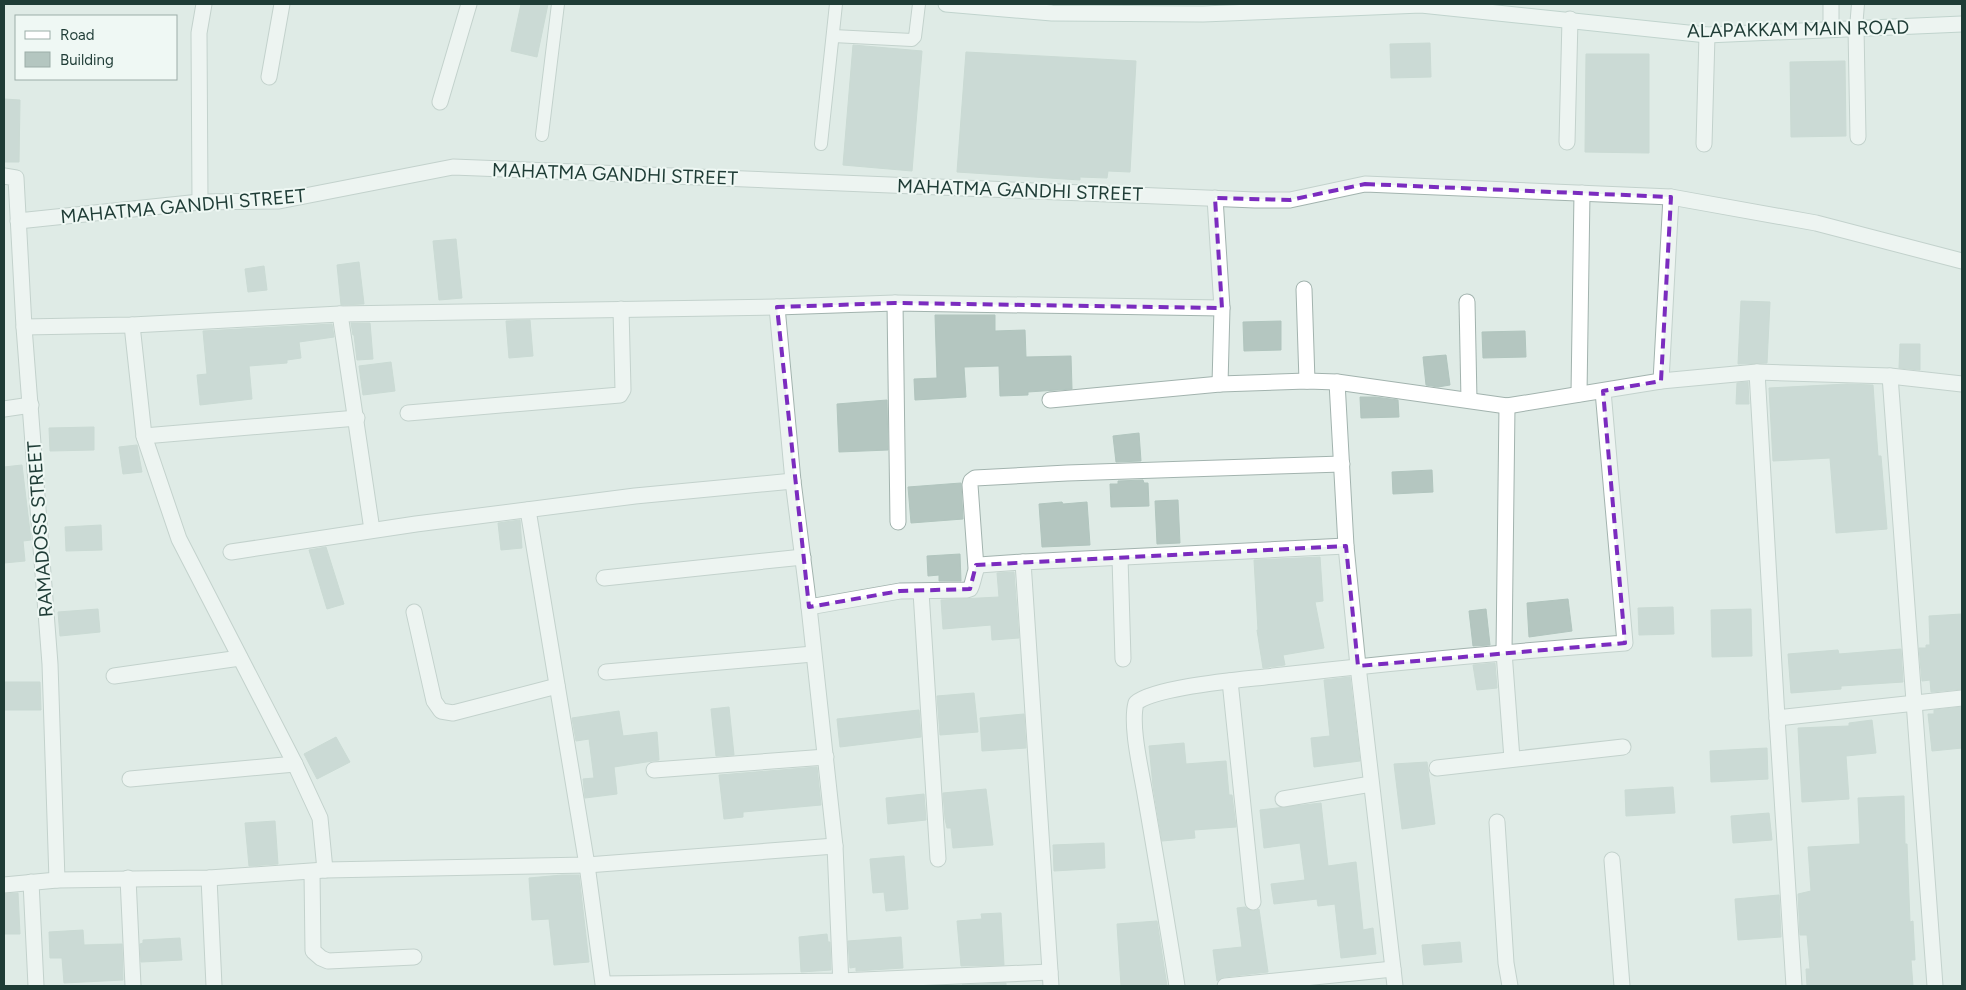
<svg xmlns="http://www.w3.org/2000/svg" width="1966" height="990" viewBox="0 0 1966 990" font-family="Figtree,sans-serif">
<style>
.building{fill:#b4c6c0;stroke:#b1c5be}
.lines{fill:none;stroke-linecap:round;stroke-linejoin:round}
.lane-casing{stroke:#a2b3ae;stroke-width:14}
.street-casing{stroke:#a2b3ae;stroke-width:17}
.secondary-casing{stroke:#9db7b0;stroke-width:17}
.lane{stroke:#fff;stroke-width:12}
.street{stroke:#fff;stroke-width:15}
.secondary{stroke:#fff;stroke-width:15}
.marked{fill:none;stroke:#7b2cbf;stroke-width:4;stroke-dasharray:10 6;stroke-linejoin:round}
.labels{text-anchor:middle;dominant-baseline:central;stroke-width:4;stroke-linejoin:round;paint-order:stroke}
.street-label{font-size:19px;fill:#1f3c36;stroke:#eff8f4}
</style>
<rect width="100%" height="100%" fill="#dfebe6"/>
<g class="building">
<path d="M521,4H548L537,57L511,51Z"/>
<path d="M1430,43L1431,77L1391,78L1390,44Z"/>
<path d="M853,45L922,51L912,171L843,165Z"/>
<path d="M966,52L1136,61L1130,172L1108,171L1107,178L1080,177V180L957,172Z"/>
<path d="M1586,54H1649V153L1585,152Z"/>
<path d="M1845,61L1846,136L1791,137L1790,62Z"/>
<path d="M4,99L20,100L19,162H4Z"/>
<path d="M456,239L462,298L439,300L433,241Z"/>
<path d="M359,262L364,304L341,305L337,265Z"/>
<path d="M264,266L267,290L248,292L245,269Z"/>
<path d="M1741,301L1770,302L1767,363L1738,364Z"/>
<path d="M935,315H995V331L1025,330L1026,357L1071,356L1072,389L1028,392V395L1000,396L999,366L964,367L966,397L915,400L914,379L937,378Z"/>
<path d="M530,320L533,356L509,358L506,321Z"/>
<path d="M1281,321V350L1244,351L1243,322Z"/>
<path d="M351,323H370L373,359L357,360L354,335H353Z"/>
<path d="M332,324L334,337L299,342L301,358L287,360V363L249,366L252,399L200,405L197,375L207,374L203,331Z"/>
<path d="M1525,331L1526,357L1483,358L1482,332Z"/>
<path d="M1900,344H1920V370L1899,368Z"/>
<path d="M1446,355L1450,385L1438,387L1426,385L1423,357Z"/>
<path d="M391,362L395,391L363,395L359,366Z"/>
<path d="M1748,382L1749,404H1736L1737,383Z"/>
<path d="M1847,384L1873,385L1878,456H1881L1887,529L1836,533L1830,458L1773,461L1769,388Z"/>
<path d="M1360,397H1375L1398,400L1399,417L1361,418Z"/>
<path d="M887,400L888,450L839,452L837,404Z"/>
<path d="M94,427V450L50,451L49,428Z"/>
<path d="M1139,433L1141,461L1116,462L1113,436Z"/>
<path d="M137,445L142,472L123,474L119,447Z"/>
<path d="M22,465L31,540L23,541L25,561L4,563V467Z"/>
<path d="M1432,470L1433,492L1393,494L1392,472Z"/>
<path d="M1143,480L1144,483H1148L1149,506L1111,507L1110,484H1118V481Z"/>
<path d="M961,483L963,519L911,523L908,487Z"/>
<path d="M1178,500L1180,543L1157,544L1155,501Z"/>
<path d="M1062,502L1063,504L1087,502L1090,545L1042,547L1039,504Z"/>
<path d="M520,520L522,548L501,550L498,523Z"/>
<path d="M101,525L102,550L66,551L65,527Z"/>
<path d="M326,547L344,604L327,609L309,550Z"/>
<path d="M960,554L961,581H939V575L928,576L927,556Z"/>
<path d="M1320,557L1323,601L1315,602L1324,648L1283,655L1285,665L1263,668L1257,630H1258L1254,560Z"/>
<path d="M1014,572L1019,638L992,640L991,625L943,629L941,600L999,597L997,573Z"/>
<path d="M1568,599L1572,631L1529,637L1527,603Z"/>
<path d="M1673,607L1674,634L1639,635L1638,608Z"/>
<path d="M98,609L100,632L60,636L58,612Z"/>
<path d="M1486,609L1490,645L1473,646L1469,611Z"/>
<path d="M1751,609L1752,656L1712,657L1711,610Z"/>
<path d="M1962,614V689L1931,692L1930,680L1922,681L1919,648H1926V645H1930L1929,616Z"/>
<path d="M1901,649L1903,682L1841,686V689L1791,693L1788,654L1838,650L1839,654Z"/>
<path d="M1495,663L1497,688L1477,690L1473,665Z"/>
<path d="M1350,677L1360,761L1314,767L1311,738L1330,736L1324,680Z"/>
<path d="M4,682H40L41,710H4Z"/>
<path d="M974,693L978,732L940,735L937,696Z"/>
<path d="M729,707L734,755L716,756L711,709Z"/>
<path d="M1962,707V748L1932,751L1928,714H1934V710Z"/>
<path d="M919,710L921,737L840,747L837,719Z"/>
<path d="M619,711L623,736L657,732L659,760L614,767L617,794L585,798L583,779L594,778L589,739L576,741L572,718Z"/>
<path d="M1024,714L1026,748L982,751L980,718Z"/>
<path d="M1872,720L1876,753L1846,756L1849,799L1802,802L1798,728L1849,726V723Z"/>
<path d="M336,737L350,762L317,779L304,754Z"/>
<path d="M1184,743L1186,764L1226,761L1229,795H1232L1236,827L1194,830L1195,838L1162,841L1153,786L1149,746Z"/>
<path d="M1767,748L1768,779L1711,782L1710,751Z"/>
<path d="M1427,762L1435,824L1402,829L1394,764Z"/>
<path d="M817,767L821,805L743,812V817L724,819L719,775Z"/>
<path d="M1673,787L1675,813L1626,816L1625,790Z"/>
<path d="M986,789L993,845L953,848L951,828H947L945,819L943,793Z"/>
<path d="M924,794L926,820L888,824L886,798Z"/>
<path d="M1904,796L1905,844H1907L1910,922L1913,921L1915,960H1911L1913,986H1807L1806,969H1810L1807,935H1800L1798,894L1811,891L1808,847L1860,844L1858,798Z"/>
<path d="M1321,803L1328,866L1356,862L1363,930L1373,928L1376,954L1341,958L1335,904L1318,906L1317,899L1274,904L1271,884L1305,880L1300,843L1264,848L1260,810Z"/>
<path d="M1769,813L1772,840L1733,843L1731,816Z"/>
<path d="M275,821L278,864L249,866L245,823Z"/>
<path d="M1104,843L1105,868L1054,871L1053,845Z"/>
<path d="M904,856L908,909L886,911L884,892L873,893L870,859Z"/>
<path d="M562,875H579L589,962L554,965L549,919L532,920L529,878Z"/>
<path d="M18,893L20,934H4V894Z"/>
<path d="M1779,895L1781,937L1738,940L1735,899Z"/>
<path d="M1245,907L1253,911L1259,909L1268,972L1224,977L1217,981L1213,950L1242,947L1237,908Z"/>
<path d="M1001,913L1004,965L961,966L957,921L982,919L981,914Z"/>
<path d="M1157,921L1167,986H1121L1117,924Z"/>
<path d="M83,930L84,945L122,944L123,980L64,983L62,958H50L49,932Z"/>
<path d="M827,934L828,942H830L831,970L801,972L799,937Z"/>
<path d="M901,937L903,968L856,971V967L850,968L848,941Z"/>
<path d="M180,938L182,960L141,962L140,944L143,943V940Z"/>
<path d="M1460,942L1462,962L1424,965L1422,945Z"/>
<path d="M1006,983V986L962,985Z"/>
</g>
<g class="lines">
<defs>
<g id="lane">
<path d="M1856,28L1858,4"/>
<path d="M833,36L912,40L915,37L919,4"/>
<path d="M542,135L558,4"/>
<path d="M821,144L836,4"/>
</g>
<g id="street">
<path d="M1831,4V29"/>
<path d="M1856,28L1858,137"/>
<path d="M269,77L282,4"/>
<path d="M440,102L469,4"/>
<path d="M1567,142L1570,19"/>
<path d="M1704,144L1707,35"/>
<path d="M4,176L16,178L24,327L50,664L57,880"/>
<path d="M1215,198L1222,308L1220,384"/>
<path d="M200,202L199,33L204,4"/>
<path d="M18,221L200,202L279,201L453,167L1255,200H1290L1365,184L1671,197L1816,223L1962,261"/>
<path d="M1304,289L1307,381"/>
<path d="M1467,302L1469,400"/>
<path d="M895,303L898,522"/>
<path d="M777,307L793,481L809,607L835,846L841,986"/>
<path d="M340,314L372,530"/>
<path d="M132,325L144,436L179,539L295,764L320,818L325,870"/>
<path d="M24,327L132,325L340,314L777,307L895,303L1222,308"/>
<path d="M1757,372L1777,718L1794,986"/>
<path d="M1890,376L1935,986"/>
<path d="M1661,381L1671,197"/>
<path d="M1337,382L1346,546L1358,666L1395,986"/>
<path d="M1579,394L1582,193"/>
<path d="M1050,400L1220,384L1307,381L1337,382L1507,406L1661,381L1757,372L1890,376L1962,384"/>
<path d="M1507,406L1504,652L1512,759"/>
<path d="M4,409L31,405"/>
<path d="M408,413L620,395L623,390L621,309"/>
<path d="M144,436L357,418"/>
<path d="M528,510L587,865L603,984L840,981L1050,972"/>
<path d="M231,552L416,524L635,496L793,481"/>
<path d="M1120,558L1123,659"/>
<path d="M976,568L970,485L971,481L975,478L1067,473L1342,464"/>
<path d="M604,578L803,557"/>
<path d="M921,592L938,859"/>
<path d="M809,607L900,591L967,590L970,589C974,582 974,570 979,565L1023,562"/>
<path d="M414,612L434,701L441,711L453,713L557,686"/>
<path d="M606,672L813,654"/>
<path d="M114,676L240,658"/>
<path d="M1230,681L1253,902"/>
<path d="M1777,718L1962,698"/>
<path d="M1437,768L1623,747"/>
<path d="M654,770L826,757"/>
<path d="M130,779L295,764"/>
<path d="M1283,799L1371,784"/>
<path d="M1497,822L1506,963L1510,986"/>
<path d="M1612,860L1622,986"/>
<path d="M312,872L313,951L321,958L328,961L414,957"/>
<path d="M128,878L133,986"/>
<path d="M209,878L214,986"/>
<path d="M31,882L36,986"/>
<path d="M4,885L57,880L209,878L325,870L587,865L835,846"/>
<path d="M1051,986L1023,562L1346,546"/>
<path d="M1177,986C1167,922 1156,858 1145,794C1141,770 1130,725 1136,703C1155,687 1238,680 1265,677C1385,663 1505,652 1625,643L1603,391"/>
<path d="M1225,986L1393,969"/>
</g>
<path id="secondary" d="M946,4L1052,13L1203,14L1421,5L1707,35L1962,24"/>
</defs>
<use href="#lane" class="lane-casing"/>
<use href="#street" class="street-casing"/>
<use href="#secondary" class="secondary-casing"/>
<use href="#lane" class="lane"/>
<use href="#street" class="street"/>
<use href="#secondary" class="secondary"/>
</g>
<path d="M0 0H1966V990H0ZM1365,184L1671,197L1661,381L1603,391L1625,643L1358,666L1346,546L976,565L970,589L900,591L809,607L777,307L895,303L1222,308L1215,198L1290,200Z" fill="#dfebe6" fill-opacity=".55" fill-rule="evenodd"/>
<path class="marked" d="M1365,184L1671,197L1661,381L1603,391L1625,643L1358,666L1346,546L976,565L970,589L900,591L809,607L777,307L895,303L1222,308L1215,198L1290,200Z"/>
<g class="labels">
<g class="street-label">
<text transform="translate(1798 29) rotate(-1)">ALAPAKKAM MAIN ROAD</text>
<text transform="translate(615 174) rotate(2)">MAHATMA GANDHI STREET</text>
<text transform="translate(1020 190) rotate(2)">MAHATMA GANDHI STREET</text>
<text transform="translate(183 206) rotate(-5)">MAHATMA GANDHI STREET</text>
<text transform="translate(40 529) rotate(-94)">RAMADOSS STREET</text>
</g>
</g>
<rect width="1966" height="990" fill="none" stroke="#1f3c36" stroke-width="10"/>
<rect x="15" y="15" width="162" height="65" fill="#eff8f4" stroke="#9cada8"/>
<rect x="25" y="31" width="25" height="8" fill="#ffffff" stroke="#9cada8"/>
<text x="60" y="40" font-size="15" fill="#1f3c36">Road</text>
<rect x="25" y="52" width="25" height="15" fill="#b4c6c0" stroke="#9cada8"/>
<text x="60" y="65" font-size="15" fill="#1f3c36">Building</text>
</svg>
